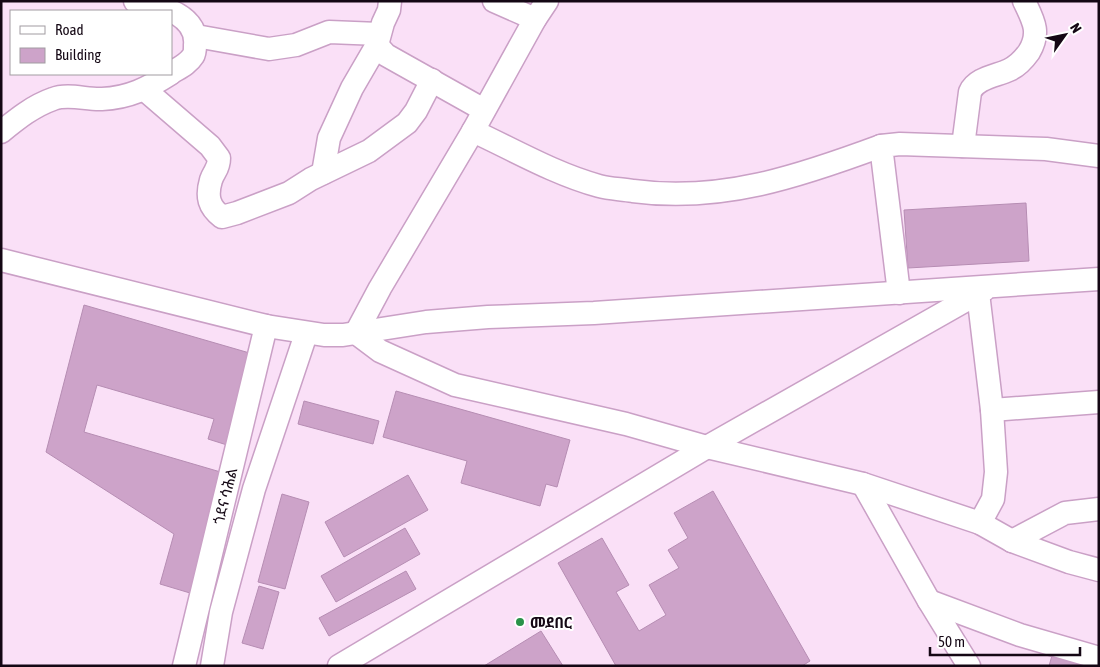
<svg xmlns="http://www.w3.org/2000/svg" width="1100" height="667" viewBox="0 0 1100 667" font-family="'Asap Condensed','Noto Sans Ethiopic',sans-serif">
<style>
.building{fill:#cda3c9;stroke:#b68db3}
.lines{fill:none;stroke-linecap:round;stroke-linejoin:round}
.minor-casing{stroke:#caa0c6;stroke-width:25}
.minor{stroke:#fff;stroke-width:22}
.poi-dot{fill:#299249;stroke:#fff;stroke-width:2}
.labels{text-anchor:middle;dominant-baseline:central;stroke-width:4;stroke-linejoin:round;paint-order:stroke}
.street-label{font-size:15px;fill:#140714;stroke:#fff}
.poi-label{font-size:15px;font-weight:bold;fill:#140714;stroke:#fff;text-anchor:start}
</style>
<rect width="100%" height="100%" fill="#fae0f7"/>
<g class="building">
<path d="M1026,203L1029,261L908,268L904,210Z"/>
<path d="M84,305L253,354L227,445L208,439L214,419L97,385L84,432L224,473L190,593L160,584L174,534L46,452Z"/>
<path d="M396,391L570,440L557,487L546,484L540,506L461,483L467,461L383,437Z"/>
<path d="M304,401L379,421L373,444L298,424Z"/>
<path d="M408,475L428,510L344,557L325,522Z"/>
<path d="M713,491L810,661L802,666H616L558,563L602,538L629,585L616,592L639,631L666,615L649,585L679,568L668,550L688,538L674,513Z"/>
<path d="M282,494L309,502L285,589L258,582Z"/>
<path d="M405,528L420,554L336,602L321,576Z"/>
<path d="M406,571L416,589L329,636L319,618Z"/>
<path d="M259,586L279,592L263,649L242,643Z"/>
<path d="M541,631L563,666H484Z"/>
<path d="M1053,652L1095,666H1049Z"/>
</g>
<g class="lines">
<defs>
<g id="minor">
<path d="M135,1C159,5 198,15 195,45C195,49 195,53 193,56C188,64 179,68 171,73"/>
<path d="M494,1L535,19"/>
<path d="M547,1L535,19L473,131L380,288L356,333L380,351L455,385L626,424L707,447L863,484L980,523L1012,541L1069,562L1099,570"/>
<path d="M196,36L269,49L296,45L329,32L379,34"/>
<path d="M377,45L386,55L484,110"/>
<path d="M145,90L210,146L219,158C219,169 214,171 211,180C206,197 209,207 222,217L237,213L289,193L311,179L369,151L407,123L416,111L432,80"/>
<path d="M473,131C514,150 555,174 599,186C610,189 622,189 633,191C721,203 800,176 881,146"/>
<path d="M1,132C17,119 33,106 53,99C68,93 87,100 102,99C129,98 148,88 170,74"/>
<path d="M963,146L970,92C976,78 996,76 1009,70C1018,66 1024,59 1029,52C1041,32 1033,20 1024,1"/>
<path d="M323,173L329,138L352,88L377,45L383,23L389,10L390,1"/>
<path d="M1,260L266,326L324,335H343L426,322L488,317L594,313L1099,279"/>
<path d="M899,293L881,146L900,144L1046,149L1099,156"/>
<path d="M978,293L992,410L1099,402"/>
<path d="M863,484L929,601L969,666"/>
<path d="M980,523L993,499L996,472L992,410"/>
<path d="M1012,541L1065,513L1099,509"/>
<path d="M929,601L1020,635L1099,658"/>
<path d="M184,666L266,326"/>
<path d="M212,666L221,612L254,489L306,334"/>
<path d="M339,666L707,447L984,290"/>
</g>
</defs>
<use href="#minor" class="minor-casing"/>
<use href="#minor" class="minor"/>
</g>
<circle class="poi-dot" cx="520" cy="622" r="5"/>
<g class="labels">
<g class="street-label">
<text transform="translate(225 496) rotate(-76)">ጎደና ሳሕል</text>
</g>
<g class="poi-label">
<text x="530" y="622">መደበር</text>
</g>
</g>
<rect width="1100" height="667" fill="none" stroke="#140714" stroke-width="5"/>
<rect x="10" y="10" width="162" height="65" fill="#ffffff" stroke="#a19ca1"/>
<rect x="20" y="26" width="25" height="8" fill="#ffffff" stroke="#a19ca1"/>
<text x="55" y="35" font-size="15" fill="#140714">Road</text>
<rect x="20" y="48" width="25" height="15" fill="#cda3c9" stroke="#a19ca1"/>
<text x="55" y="60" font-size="15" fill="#140714">Building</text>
<g transform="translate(1065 35) rotate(57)" stroke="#ffffff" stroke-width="4" paint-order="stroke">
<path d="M0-4L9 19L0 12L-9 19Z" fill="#140714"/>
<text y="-8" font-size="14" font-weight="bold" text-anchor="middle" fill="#140714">N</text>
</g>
<path d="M930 647v8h150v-8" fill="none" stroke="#140714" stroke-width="2.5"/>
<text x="938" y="647" font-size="15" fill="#140714" stroke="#ffffff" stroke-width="4" paint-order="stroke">50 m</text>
</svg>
